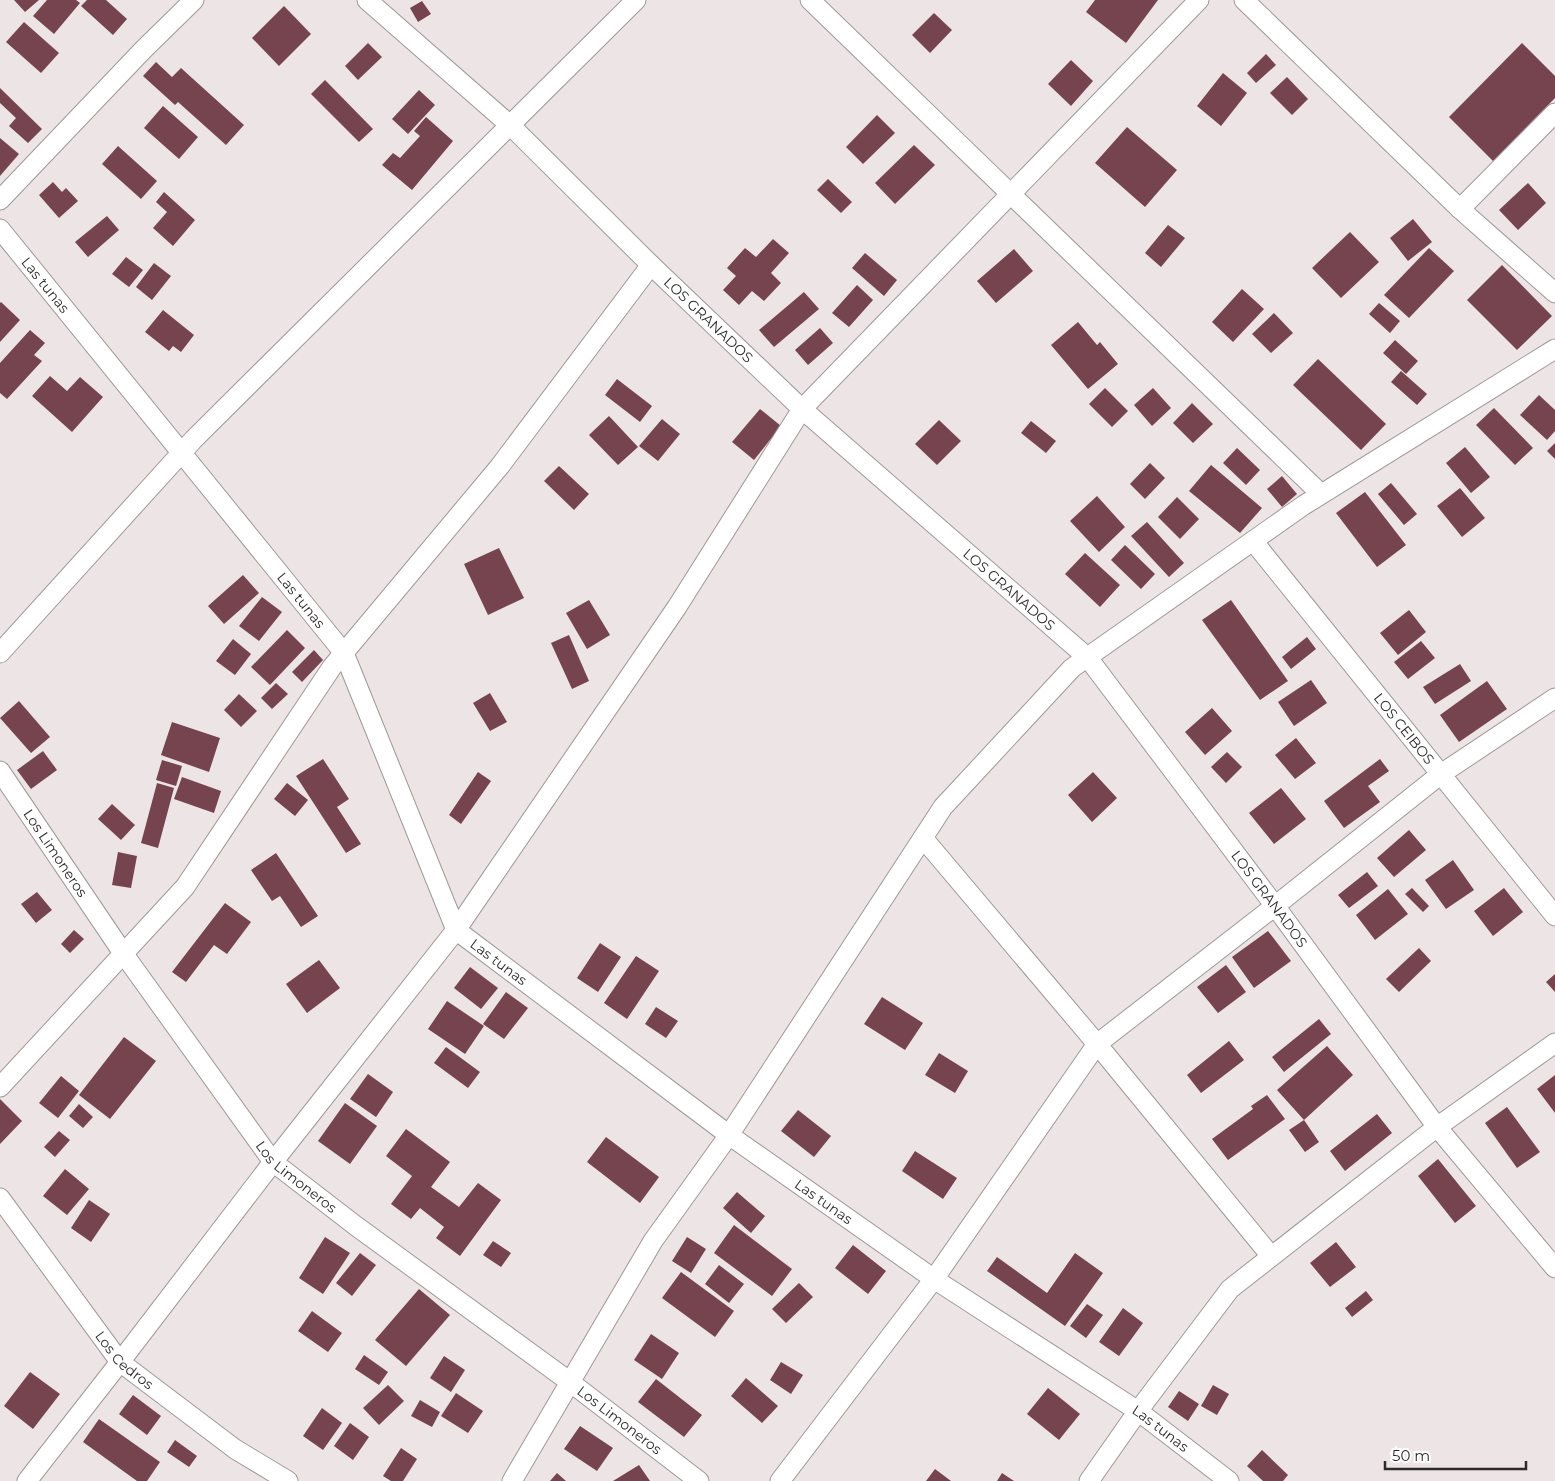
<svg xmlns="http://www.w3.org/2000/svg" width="1555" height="1481" viewBox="0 0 1555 1481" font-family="Montserrat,sans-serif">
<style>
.building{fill:#76444f}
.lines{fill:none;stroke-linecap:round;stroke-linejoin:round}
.minor-casing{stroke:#9f9798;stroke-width:21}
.minor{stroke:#fff;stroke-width:19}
.labels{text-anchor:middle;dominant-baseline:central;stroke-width:5;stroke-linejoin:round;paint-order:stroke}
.street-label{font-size:14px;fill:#2e2a2b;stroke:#fff}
</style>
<rect width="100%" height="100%" fill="#ede4e5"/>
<g class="building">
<path d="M14,0H39L25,12Z"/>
<path d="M47,0H76L80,3L54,34L33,16Z"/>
<path d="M87,0H106L127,19L113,35L81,6Z"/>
<path d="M1095,0H1158L1126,43L1086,12Z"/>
<path d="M422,1L431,14L418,22L410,8Z"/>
<path d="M284,6L311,34L279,66L252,38Z"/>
<path d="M934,13L952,30L930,53L912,35Z"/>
<path d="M24,22L59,53L41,73L6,42Z"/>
<path d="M368,43L382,57L358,80L345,66Z"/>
<path d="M1522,43L1555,76V98L1493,161L1449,117Z"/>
<path d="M1266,54L1276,65L1256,83L1247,73Z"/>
<path d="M1071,60L1093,81L1071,106L1048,84Z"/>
<path d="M156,62L172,77L181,68L244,125L226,145L178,102L175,105L143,76Z"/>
<path d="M1223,73L1247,93L1221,126L1197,106Z"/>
<path d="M1287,77L1308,99L1292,115L1270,93Z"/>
<path d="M325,80L373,129L359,142L311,94Z"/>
<path d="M0,88L42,129L28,143L9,126L16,118L0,103Z"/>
<path d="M419,90L435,105L408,134L392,119Z"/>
<path d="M163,106L198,137L179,159L144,128Z"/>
<path d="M877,115L895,133L863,164L846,147Z"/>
<path d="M426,117L453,141L412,190L382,165L393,153L400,158L420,136L414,131Z"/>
<path d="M1127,127L1177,170L1145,207L1095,163Z"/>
<path d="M0,138L19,154L0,176Z"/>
<path d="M914,145L935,165L895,204L875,183Z"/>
<path d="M118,146L157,181L141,199L102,164Z"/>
<path d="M828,179L852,202L841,213L817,190Z"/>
<path d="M53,182L62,192L66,188L78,201L59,218L39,195Z"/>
<path d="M1528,183L1546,203L1518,230L1499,210Z"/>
<path d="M164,192L195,220L173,246L153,228L167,212L156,202Z"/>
<path d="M107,216L119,230L88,257L75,242Z"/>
<path d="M1413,219L1432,242L1408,261L1390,238Z"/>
<path d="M1168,225L1185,238L1161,267L1145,253Z"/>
<path d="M1350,232L1379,262L1341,298L1312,268Z"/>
<path d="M773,239L789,253L771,273L781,283L764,301L752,291L739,305L723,290L736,276L727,268L745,248L756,257Z"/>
<path d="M1429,248L1454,271L1409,318L1384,295Z"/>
<path d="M1014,249L1033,271L996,303L977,281Z"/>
<path d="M865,253L897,280L884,296L852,268Z"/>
<path d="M126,257L143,270L129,287L112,274Z"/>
<path d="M154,263L171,276L152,300L136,287Z"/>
<path d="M1502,265L1552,316L1517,350L1467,300Z"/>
<path d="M857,285L873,300L849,327L832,313Z"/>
<path d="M1242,289L1264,309L1233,342L1212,322Z"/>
<path d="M804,292L819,309L774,347L759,330Z"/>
<path d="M1,302L20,320L0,342V303Z"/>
<path d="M1379,303L1400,321L1390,333L1369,314Z"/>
<path d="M163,310L194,335L181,352L173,346L169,351L145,332Z"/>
<path d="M1274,313L1293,333L1271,353L1252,334Z"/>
<path d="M1078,322L1097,345L1100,342L1118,364L1088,389L1051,345Z"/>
<path d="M820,328L833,343L808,365L795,350Z"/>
<path d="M30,330L45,343L34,355L42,361L7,399L0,393V363Z"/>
<path d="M1395,340L1418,361L1406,374L1383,353Z"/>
<path d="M1318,359L1386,424L1361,450L1293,385Z"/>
<path d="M1401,371L1427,394L1417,405L1391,382Z"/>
<path d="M50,376L67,391L80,377L103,397L72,432L32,396Z"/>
<path d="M617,379L652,406L640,422L605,395Z"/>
<path d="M1105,388L1128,411L1112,427L1089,404Z"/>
<path d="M1153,388L1171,408L1152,426L1134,405Z"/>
<path d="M1539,395L1555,410V431L1547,440L1520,415Z"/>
<path d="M1192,403L1213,424L1193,443L1173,423Z"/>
<path d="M1494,408L1533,448L1515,465L1476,425Z"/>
<path d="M760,409L781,426L754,460L732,442Z"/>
<path d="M609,416L638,447L618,465L589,435Z"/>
<path d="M662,419L680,434L658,461L639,446Z"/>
<path d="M939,420L961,441L937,465L915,444Z"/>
<path d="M1031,421L1056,441L1046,453L1021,433Z"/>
<path d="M1555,443V459L1547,451Z"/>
<path d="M1465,447L1490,477L1471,493L1446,463Z"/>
<path d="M1237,448L1260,470L1246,485L1223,463Z"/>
<path d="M1150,463L1165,478L1145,499L1130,484Z"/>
<path d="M1211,465L1262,508L1240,533L1189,491Z"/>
<path d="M559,466L589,494L574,510L544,481Z"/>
<path d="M1282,476L1297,494L1282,507L1267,489Z"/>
<path d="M1391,483L1417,514L1404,525L1378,494Z"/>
<path d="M1460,488L1485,518L1462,537L1437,506Z"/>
<path d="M1365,492L1406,545L1377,567L1336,513Z"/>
<path d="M1097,496L1125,527L1099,552L1070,521Z"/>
<path d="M1177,497L1199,519L1180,539L1158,517Z"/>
<path d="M1147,522L1184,563L1169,577L1131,536Z"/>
<path d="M1125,545L1155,574L1141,589L1111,560Z"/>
<path d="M499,548L524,598L488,615L464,564Z"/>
<path d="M1085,553L1120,585L1100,607L1065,574Z"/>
<path d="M243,575L259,593L224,624L208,606Z"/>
<path d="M262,597L282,612L259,641L239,626Z"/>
<path d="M589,600L610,635L587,649L566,613Z"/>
<path d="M1231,600L1288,681L1260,700L1202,620Z"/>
<path d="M1409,610L1426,632L1398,655L1380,633Z"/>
<path d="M287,630L305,648L270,685L251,667Z"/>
<path d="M569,635L589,681L572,689L551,643Z"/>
<path d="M1307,637L1316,649L1291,669L1282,657Z"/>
<path d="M233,639L251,654L235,675L216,661Z"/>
<path d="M1421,641L1435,658L1408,679L1394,662Z"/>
<path d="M314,650L323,660L302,682L292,672Z"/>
<path d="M1460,664L1471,681L1435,704L1423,687Z"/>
<path d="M1311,680L1327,703L1294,726L1278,702Z"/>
<path d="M1487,681L1507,709L1459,742L1440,715Z"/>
<path d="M276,683L288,694L272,709L261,698Z"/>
<path d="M490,693L507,722L490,731L473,703Z"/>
<path d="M239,694L257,711L241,727L224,710Z"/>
<path d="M19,701L50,737L31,753L0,718Z"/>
<path d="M1212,708L1232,731L1205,755L1185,732Z"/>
<path d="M172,722L220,738L209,772L161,755Z"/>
<path d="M1296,738L1316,763L1295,779L1275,755Z"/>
<path d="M43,751L57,770L31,789L17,770Z"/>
<path d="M1227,752L1242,767L1226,783L1211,767Z"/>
<path d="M323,759L349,799L337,807L361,844L346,853L296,776Z"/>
<path d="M1380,759L1389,771L1368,786L1380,802L1344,828L1324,801Z"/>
<path d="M162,760L182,766L176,786L156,780Z"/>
<path d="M478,772L491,781L461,824L449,815Z"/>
<path d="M1093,772L1117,798L1092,822L1068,795Z"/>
<path d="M182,777L221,791L214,813L174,799Z"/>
<path d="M157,783L174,788L158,848L141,843Z"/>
<path d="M287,783L308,800L295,816L274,799Z"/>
<path d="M1281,788L1306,819L1274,844L1249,813Z"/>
<path d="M112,804L135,825L121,840L98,819Z"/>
<path d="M1409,830L1426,850L1394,877L1377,858Z"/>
<path d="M118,852L137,856L131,888L112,885Z"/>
<path d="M276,853L318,916L301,927L280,896L272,901L251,870Z"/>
<path d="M1453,860L1474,890L1446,909L1425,880Z"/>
<path d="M1367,872L1378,886L1349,908L1338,895Z"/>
<path d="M1412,888L1429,906L1423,912L1405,894Z"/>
<path d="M1504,888L1523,912L1493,936L1474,911Z"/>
<path d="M1388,889L1408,914L1375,940L1356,915Z"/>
<path d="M37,892L52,910L36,923L21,904Z"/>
<path d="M225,903L251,922L227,954L214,945L186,982L172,972Z"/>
<path d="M74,930L84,939L70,953L61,944Z"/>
<path d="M1268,931L1291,961L1254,988L1232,957Z"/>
<path d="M600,943L621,957L598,992L577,978Z"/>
<path d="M1419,948L1431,961L1399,992L1386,979Z"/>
<path d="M636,956L659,971L627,1019L604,1003Z"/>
<path d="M319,960L340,988L307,1013L286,984Z"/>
<path d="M1226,965L1246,992L1218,1013L1197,987Z"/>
<path d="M470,967L498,988L481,1009L454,988Z"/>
<path d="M1555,974V992L1546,982Z"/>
<path d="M506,992L528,1008L504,1039L483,1024Z"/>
<path d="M882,997L923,1023L905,1050L864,1024Z"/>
<path d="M447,1001L484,1026L465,1054L428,1029Z"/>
<path d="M656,1007L678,1021L666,1038L645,1024Z"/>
<path d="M1319,1019L1331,1034L1284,1072L1272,1057Z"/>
<path d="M124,1037L156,1061L110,1119L79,1095Z"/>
<path d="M1229,1041L1244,1060L1201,1093L1187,1075Z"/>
<path d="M1327,1046L1353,1075L1304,1120L1277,1090Z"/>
<path d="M446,1047L480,1072L468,1088L434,1063Z"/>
<path d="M939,1053L968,1071L955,1093L925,1075Z"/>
<path d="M368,1074L393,1092L376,1117L350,1099Z"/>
<path d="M1555,1075V1113L1537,1089Z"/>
<path d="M61,1076L79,1091L58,1118L39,1103Z"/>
<path d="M1267,1095L1285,1119L1228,1160L1212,1139L1253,1109L1251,1106Z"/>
<path d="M0,1099L22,1121L0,1144Z"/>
<path d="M345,1103L377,1126L350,1164L318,1141Z"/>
<path d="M79,1104L93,1117L83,1128L69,1116Z"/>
<path d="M1507,1107L1540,1152L1517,1168L1485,1123Z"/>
<path d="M798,1110L831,1136L814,1157L781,1131Z"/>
<path d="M1377,1114L1392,1133L1345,1171L1330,1151Z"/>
<path d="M1304,1120L1319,1142L1305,1152L1289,1130Z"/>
<path d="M406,1129L450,1162L431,1187L459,1207L478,1183L501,1200L460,1256L436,1238L444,1227L420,1208L411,1219L391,1204L412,1176L386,1156Z"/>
<path d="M59,1131L70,1140L55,1157L44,1147Z"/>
<path d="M606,1137L659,1177L640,1203L587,1162Z"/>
<path d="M915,1151L957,1178L943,1199L902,1171Z"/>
<path d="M1438,1159L1476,1206L1455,1223L1418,1176Z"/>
<path d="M65,1169L89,1189L67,1215L43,1196Z"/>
<path d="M737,1192L765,1216L751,1233L723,1208Z"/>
<path d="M89,1200L110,1214L91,1242L71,1228Z"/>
<path d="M734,1225L792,1269L772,1296L714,1253Z"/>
<path d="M325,1237L350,1253L323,1294L299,1278Z"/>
<path d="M687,1237L706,1249L691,1273L672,1261Z"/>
<path d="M493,1241L511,1253L501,1267L483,1255Z"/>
<path d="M1336,1242L1356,1267L1330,1287L1310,1263Z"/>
<path d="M853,1245L886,1271L868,1294L835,1268Z"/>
<path d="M360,1253L376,1265L352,1296L336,1283Z"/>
<path d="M1075,1253L1103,1273L1065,1326L987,1271L997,1257L1047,1293Z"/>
<path d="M719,1265L744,1284L729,1303L705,1284Z"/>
<path d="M681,1272L734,1311L715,1337L662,1298Z"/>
<path d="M799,1283L813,1297L786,1323L772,1309Z"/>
<path d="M419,1289L450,1315L406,1366L375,1340Z"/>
<path d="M1366,1291L1373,1300L1352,1317L1345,1308Z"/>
<path d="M1087,1304L1103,1315L1086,1338L1070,1326Z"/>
<path d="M1123,1308L1143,1323L1119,1356L1099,1342Z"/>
<path d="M312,1311L342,1333L328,1352L298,1331Z"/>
<path d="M651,1334L679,1353L662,1379L634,1360Z"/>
<path d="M364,1355L388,1372L379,1385L355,1369Z"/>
<path d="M444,1356L465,1370L451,1392L430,1378Z"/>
<path d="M781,1362L803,1375L791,1394L770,1380Z"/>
<path d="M30,1372L60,1394L33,1429L4,1406Z"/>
<path d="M746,1378L778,1406L762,1423L731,1396Z"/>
<path d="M656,1379L702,1415L684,1437L638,1402Z"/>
<path d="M388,1385L404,1401L379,1425L363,1408Z"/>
<path d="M1213,1385L1229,1394L1217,1415L1201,1406Z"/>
<path d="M1048,1388L1080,1414L1059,1440L1027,1414Z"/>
<path d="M1179,1391L1199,1404L1188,1421L1168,1407Z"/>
<path d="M456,1393L483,1411L468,1433L441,1416Z"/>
<path d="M133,1395L161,1416L147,1435L119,1414Z"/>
<path d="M420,1400L440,1412L432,1427L411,1416Z"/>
<path d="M322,1408L342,1423L323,1450L303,1436Z"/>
<path d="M99,1419L160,1462L147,1481H137L83,1442Z"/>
<path d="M350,1423L369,1437L353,1460L334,1446Z"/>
<path d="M580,1426L613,1448L597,1471L564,1449Z"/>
<path d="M175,1440L197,1456L189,1467L167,1452Z"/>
<path d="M401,1448L417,1459L403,1481H391L383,1476Z"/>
<path d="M1262,1450L1288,1475L1283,1481H1263L1247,1466Z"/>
<path d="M639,1465L650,1481H613Z"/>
<path d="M935,1469L951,1481H926Z"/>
<path d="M557,1473L566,1481H550Z"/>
<path d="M1002,1473L1014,1481H997Z"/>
</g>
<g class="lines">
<defs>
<g id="minor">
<path id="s1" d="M367,0L510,125L651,265L802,409L1088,658L1275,906L1437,1127L1555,1268"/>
<path d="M810,0L1321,494"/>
<path d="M1244,0L1460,209L1555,293"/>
<path d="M0,200L143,50L194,0"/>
<path d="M1460,209L1555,113"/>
<path id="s2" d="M0,229L344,653L456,930L729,1135L934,1279L1138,1411L1229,1481"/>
<path id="s3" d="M1253,541L1555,916"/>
<path d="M0,653L194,439L636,0"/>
<path id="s4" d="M0,771L123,953L273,1162L356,1226L570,1382L699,1481"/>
<path d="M923,838L1097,1044L1275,906L1441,774L1555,698"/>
<path d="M0,1087L185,887L332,667L500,466L651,265"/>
<path id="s5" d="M0,1198L120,1362L235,1449L288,1481"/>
<path d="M27,1481L120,1362L273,1162L456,930L677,607L802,409L1199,0"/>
<path d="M512,1481L653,1241L729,1135L943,807L1072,668L1304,505L1555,349"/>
<path d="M780,1481L934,1279L1097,1044L1271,1256"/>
<path d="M1089,1481L1138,1411L1230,1289L1437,1127L1555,1043"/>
</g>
</defs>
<use href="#minor" class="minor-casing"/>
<use href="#minor" class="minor"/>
</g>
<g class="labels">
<g class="street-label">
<text stroke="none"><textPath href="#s2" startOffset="72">Las tunas</textPath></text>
<text stroke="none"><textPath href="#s1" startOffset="468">LOS GRANADOS</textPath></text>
<text stroke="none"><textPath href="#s1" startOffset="872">LOS GRANADOS</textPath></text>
<text stroke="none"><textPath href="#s2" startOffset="478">Las tunas</textPath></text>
<text stroke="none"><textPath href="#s3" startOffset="241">LOS CEIBOS</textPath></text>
<text stroke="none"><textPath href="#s4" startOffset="99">Los Limoneros</textPath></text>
<text stroke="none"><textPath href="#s1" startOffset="1278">LOS GRANADOS</textPath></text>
<text stroke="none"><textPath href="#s2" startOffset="898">Las tunas</textPath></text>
<text stroke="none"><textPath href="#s4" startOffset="504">Los Limoneros</textPath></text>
<text stroke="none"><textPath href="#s2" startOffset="1302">Las tunas</textPath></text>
<text stroke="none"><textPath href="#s5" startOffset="205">Los Cedros</textPath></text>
<text stroke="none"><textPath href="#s4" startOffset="909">Los Limoneros</textPath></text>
<text stroke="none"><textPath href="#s2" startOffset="1708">Las tunas</textPath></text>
</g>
</g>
<path d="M1385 1461v8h141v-8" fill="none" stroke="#2e2a2b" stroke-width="2.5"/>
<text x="1392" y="1461" font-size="15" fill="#2e2a2b" stroke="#ffffff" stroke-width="4" paint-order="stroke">50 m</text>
</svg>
